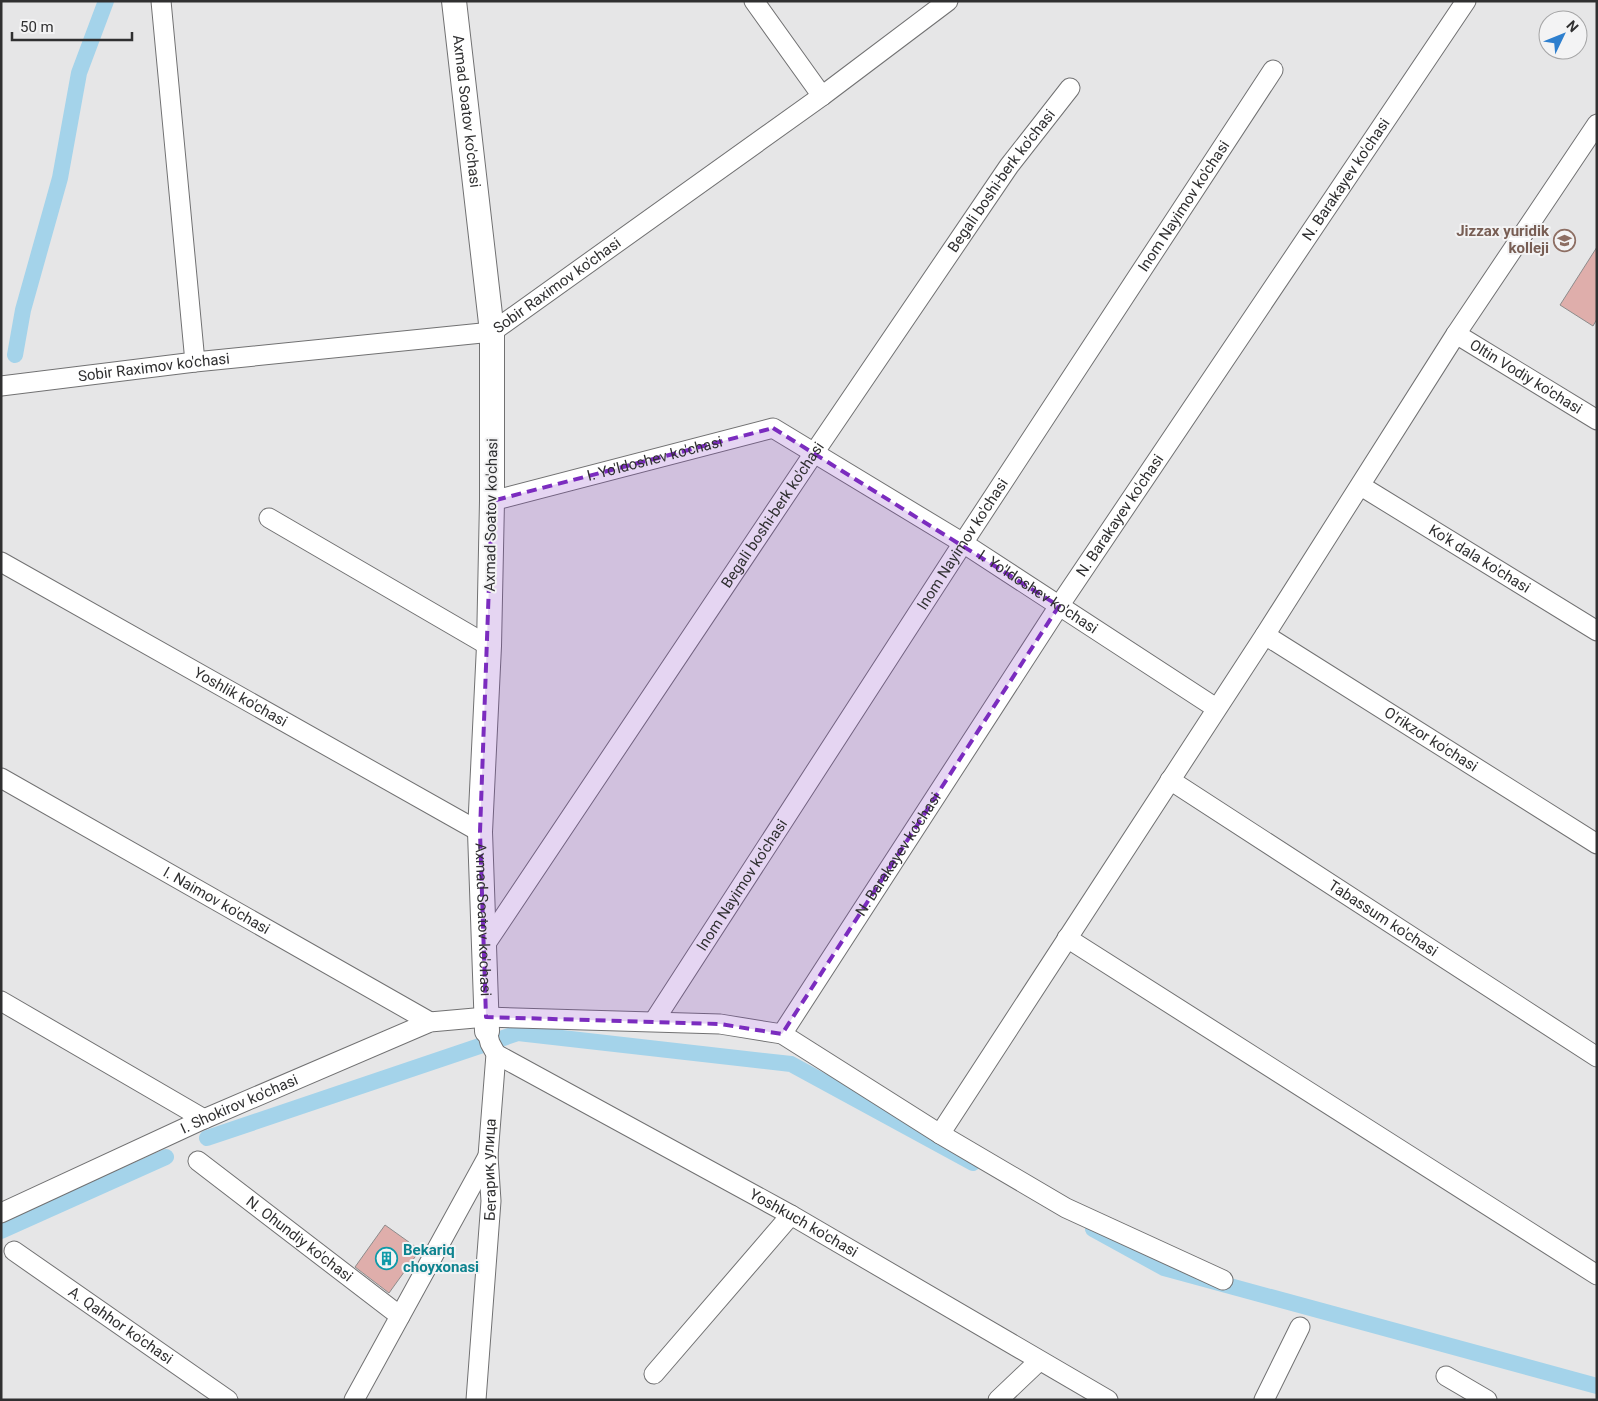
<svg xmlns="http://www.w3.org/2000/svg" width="1598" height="1401" viewBox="0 0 1598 1401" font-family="Roboto,sans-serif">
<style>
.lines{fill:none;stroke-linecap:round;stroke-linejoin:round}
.canal{stroke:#a4d3ea;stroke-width:16}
.building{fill:#dfaeab;stroke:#8d8c8c}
.minor-casing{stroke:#717172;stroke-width:21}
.tertiary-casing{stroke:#717172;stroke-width:26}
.minor{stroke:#fff;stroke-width:19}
.tertiary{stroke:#fff;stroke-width:24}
.marked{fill:#7b2cbf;fill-opacity:0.2;stroke:#7b2cbf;stroke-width:4;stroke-dasharray:10 6;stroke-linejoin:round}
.labels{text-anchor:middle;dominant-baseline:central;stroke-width:4;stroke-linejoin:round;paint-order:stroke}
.street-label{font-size:15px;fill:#303031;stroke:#f3f3f4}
.education-label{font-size:15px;font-weight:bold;fill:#785e54;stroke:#f3f3f4;text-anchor:end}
.culture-label{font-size:15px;font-weight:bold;fill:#0d838f;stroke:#f3f3f4;text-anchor:start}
</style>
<rect width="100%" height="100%" fill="#e6e6e7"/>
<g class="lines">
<g class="canal">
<path d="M15,355L23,310L60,178L79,73L106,1"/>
<path d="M207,1138L518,1033L791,1064L973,1163"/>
<path d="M1093,1229L1164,1268L1597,1386"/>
<path d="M1,1231L166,1157"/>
</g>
</g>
<g class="building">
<path d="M1597,247V319L1593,326L1560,305Z"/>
<path d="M385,1225L420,1250L389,1293L355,1267Z"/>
</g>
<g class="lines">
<defs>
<g id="minor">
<path d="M161,1L195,362"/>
<path d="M754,1L822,96"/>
<path id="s1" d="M1456,334L1597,420"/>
<path id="s2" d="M1,386L195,362L492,332L822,96L948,1"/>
<path id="s3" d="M1361,486L1597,631"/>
<path id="s4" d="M492,501L773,428L963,543L1216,708"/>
<path d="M269,518L489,646"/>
<path id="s5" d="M1,562L480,832"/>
<path id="s6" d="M1265,635L1597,844"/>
<path id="s7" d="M1,778L430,1022"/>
<path id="s8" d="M1170,780L1597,1057"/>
<path d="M1067,938L1597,1275"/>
<path id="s9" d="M483,948L814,453L1009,166L1070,88"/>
<path d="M1,1001L204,1119"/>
<path id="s10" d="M654,1021L963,543L1273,70"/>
<path id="s11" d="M782,1034L1059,606L1466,1"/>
<path id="s12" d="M496,1054L791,1215L1108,1400"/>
<path d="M940,1134L1265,635L1456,334L1597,124"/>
<path id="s13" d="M198,1161L400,1316"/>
<path id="s14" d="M1,1213L204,1119L430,1022L486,1017L720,1024L782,1034L940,1134L1066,1208L1223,1280"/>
<path id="s15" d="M14,1251L228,1400"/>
<path d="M654,1374L791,1215"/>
<path d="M1446,1376L1487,1400"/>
<path d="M354,1400L488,1156"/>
<path id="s16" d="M476,1400L491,1201L488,1156L496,1054L490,1043L487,1031"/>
<path d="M998,1400L1039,1361"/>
<path d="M1264,1400L1300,1327"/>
</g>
<g id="tertiary">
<path id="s17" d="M454,1L492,332V501L489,646L480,832L487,1031"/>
</g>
</defs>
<use href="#minor" class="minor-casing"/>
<use href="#tertiary" class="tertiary-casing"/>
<use href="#minor" class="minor"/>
<use href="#tertiary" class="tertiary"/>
</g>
<path class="marked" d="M773,428L1059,606L782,1034L720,1024L486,1017L480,832L492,501Z"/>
<defs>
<symbol id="university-ring" viewBox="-11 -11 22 22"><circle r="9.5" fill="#f3f3f4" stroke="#8d6e63" stroke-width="1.5"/><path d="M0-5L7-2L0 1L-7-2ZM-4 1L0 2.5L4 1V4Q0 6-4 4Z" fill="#8d6e63"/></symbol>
<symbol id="building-ring" viewBox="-11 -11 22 22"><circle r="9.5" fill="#f3f3f4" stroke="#0f9aa8" stroke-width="1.5"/><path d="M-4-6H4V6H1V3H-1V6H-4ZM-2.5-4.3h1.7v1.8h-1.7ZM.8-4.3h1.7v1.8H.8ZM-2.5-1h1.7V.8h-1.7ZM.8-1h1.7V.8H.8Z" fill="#0f9aa8"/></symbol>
</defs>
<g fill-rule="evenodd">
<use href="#university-ring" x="1552" y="228" width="25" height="25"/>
<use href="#building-ring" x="374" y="1246" width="25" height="25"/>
</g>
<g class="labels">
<g class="street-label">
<text stroke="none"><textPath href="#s17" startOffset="111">Axmad Soatov ko'chasi</textPath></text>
<text stroke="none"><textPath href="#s11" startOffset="1024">N. Barakayev ko'chasi</textPath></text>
<text stroke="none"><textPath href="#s9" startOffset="926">Begali boshi-berk ko'chasi</textPath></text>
<text stroke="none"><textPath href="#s10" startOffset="972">Inom Nayimov ko'chasi</textPath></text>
<text stroke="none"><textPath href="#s2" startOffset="574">Sobir Raximov ko'chasi</textPath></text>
<text stroke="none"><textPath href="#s2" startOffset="154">Sobir Raximov ko'chasi</textPath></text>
<text stroke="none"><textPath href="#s1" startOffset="82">Oltin Vodiy ko'chasi</textPath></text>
<text stroke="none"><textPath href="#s4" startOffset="168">I. Yo'ldoshev ko'chasi</textPath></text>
<text transform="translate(491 515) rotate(-89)">Axmad Soatov ko'chasi</text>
<text stroke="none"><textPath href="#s9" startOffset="521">Begali boshi-berk ko'chasi</textPath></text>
<text stroke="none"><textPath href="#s11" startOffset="619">N. Barakayev ko'chasi</textPath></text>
<text stroke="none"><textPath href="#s10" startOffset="568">Inom Nayimov ko'chasi</textPath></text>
<text stroke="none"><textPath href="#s3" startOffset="139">Ko'k dala ko'chasi</textPath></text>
<text stroke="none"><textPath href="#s4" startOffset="602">I. Yo'ldoshev ko'chasi</textPath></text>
<text stroke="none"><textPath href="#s5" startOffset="275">Yoshlik ko'chasi</textPath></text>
<text stroke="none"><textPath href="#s6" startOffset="196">O'rikzor ko'chasi</textPath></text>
<text stroke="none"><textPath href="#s11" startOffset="214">N. Barakayev ko'chasi</textPath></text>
<text stroke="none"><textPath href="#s10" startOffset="162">Inom Nayimov ko'chasi</textPath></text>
<text stroke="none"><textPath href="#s7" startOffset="248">I. Naimov ko'chasi</textPath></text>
<text stroke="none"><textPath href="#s8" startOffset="254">Tabassum ko'chasi</textPath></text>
<text stroke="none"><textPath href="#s17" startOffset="921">Axmad Soatov ko'chasi</textPath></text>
<text stroke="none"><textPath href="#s14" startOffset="262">I. Shokirov ko'chasi</textPath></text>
<text stroke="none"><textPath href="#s16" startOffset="231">Бегариқ улица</textPath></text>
<text stroke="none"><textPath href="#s12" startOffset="351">Yoshkuch ko'chasi</textPath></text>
<text stroke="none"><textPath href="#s13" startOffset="128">N. Ohundiy ko'chasi</textPath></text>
<text stroke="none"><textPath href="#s15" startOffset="130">A. Qahhor ko'chasi</textPath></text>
</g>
<g class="education-label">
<text x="1549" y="231">Jizzax yuridik<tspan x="1549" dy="17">kolleji</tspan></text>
</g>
<g class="culture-label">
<text x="403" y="1250">Bekariq<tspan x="403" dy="17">choyxonasi</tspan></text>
</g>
</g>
<rect width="1598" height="1401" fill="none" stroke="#303031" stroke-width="5"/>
<g transform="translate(1563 35) rotate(47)"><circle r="24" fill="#f3f3f4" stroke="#a5a5a6"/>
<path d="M0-4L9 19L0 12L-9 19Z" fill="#2e7fce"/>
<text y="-8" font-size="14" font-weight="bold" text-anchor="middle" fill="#303031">N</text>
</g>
<path d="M12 32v8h120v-8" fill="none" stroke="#303031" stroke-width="2.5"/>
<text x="20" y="32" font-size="15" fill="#303031" stroke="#f3f3f4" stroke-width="4" paint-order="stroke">50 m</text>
</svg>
